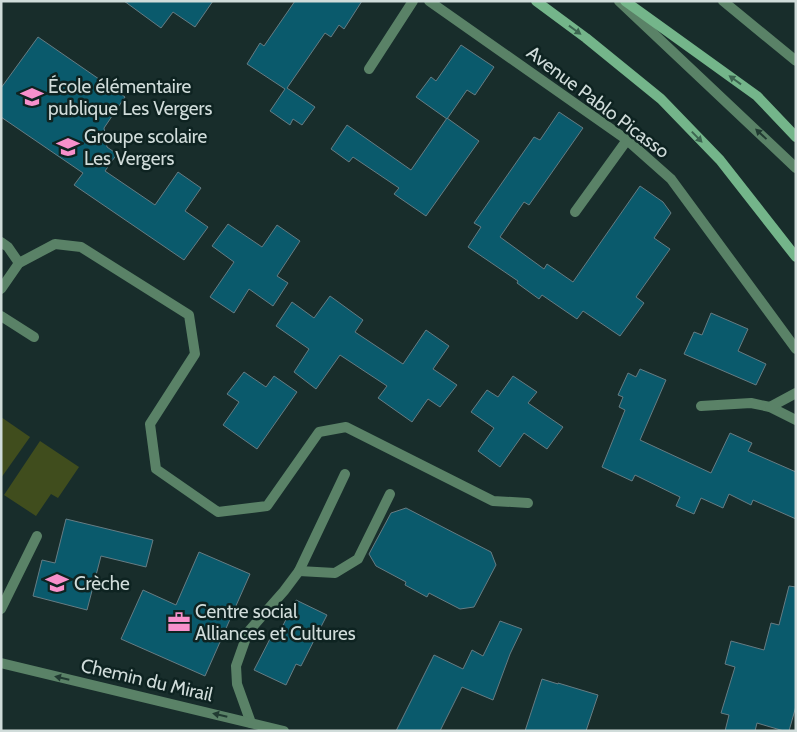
<svg xmlns="http://www.w3.org/2000/svg" width="797" height="732" viewBox="0 0 797 732" font-family="Cabin,sans-serif">
<style>
.green{fill:#404d1d}
.building{fill:#0a5a6c;stroke:#667c83}
.lines{fill:none;stroke-linecap:round;stroke-linejoin:round}
.lane{stroke:#5a8267;stroke-width:10}
.street{stroke:#5a8267;stroke-width:10}
.secondary{stroke:#74b58a;stroke-width:10}
.oneway{fill:#3c6550}
.oneway2{fill:#213b32}
.labels{text-anchor:middle;dominant-baseline:central;stroke-width:5;stroke-linejoin:round;paint-order:stroke}
.poi-label{font-size:19px;fill:#d0dcda;stroke:#0e2321;text-anchor:start}
.street-label{font-size:19px;fill:#d0dcda;stroke:#0e2321}
</style>
<rect width="100%" height="100%" fill="#182d2b"/>
<g class="green">
<path d="M1,417L30,437L1,478Z"/>
<path d="M40,441L79,467L58,498L51,494L36,516L4,495Z"/>
</g>
<g class="building">
<path d="M124,1H213L195,27L173,12L161,28Z"/>
<path d="M295,1H362L344,29L339,25L331,37L325,33L287,88L315,107L302,125L293,119L290,125L270,111L285,89L247,64L260,43L264,46Z"/>
<path d="M38,37L125,97L104,128L107,147L117,154L105,171L155,205L178,172L201,188L185,211L208,227L184,260L74,185L83,173L1,117V88Z"/>
<path d="M461,45L494,67L475,95L467,90L447,119L416,97L431,77L436,81Z"/>
<path d="M559,112L583,128L529,205L524,202L500,237L544,269L547,264L573,282L640,186L663,202L671,213L654,238L670,249L636,297L644,303L620,336L583,311L577,319L542,295L539,299L517,283L518,281L468,247L481,227L474,223L534,137L540,140Z"/>
<path d="M447,118L479,141L426,216L394,194L399,188L353,157L349,162L331,149L347,125L411,170Z"/>
<path d="M228,224L262,247L277,225L300,241L277,276L288,283L273,306L249,289L234,313L210,297L234,262L212,246Z"/>
<path d="M330,296L363,320L355,332L403,364L426,330L449,346L433,369L457,385L440,407L428,399L412,422L378,398L387,386L340,355L316,389L294,372L309,349L276,326L292,302L314,318Z"/>
<path d="M711,313L748,329L738,351L766,364L756,385L684,354L694,332L702,335Z"/>
<path d="M640,369L666,380L640,440L711,473L730,433L752,443L748,451L796,472V519L753,500L751,505L729,494L723,508L701,498L694,514L676,506L680,497L635,475L632,481L602,467L625,410L619,407L623,397L618,395L628,373L636,377Z"/>
<path d="M244,372L266,387L274,376L297,392L257,449L223,425L239,402L227,394Z"/>
<path d="M513,376L537,392L528,403L563,427L547,449L524,433L500,467L478,451L494,428L471,412L487,390L498,397Z"/>
<path d="M406,508L491,552L496,565L474,607L460,609L429,593L427,597L405,585L406,582L376,566L369,554L391,513Z"/>
<path d="M66,519L153,540L146,567L101,556L87,610L33,596L42,560L55,563Z"/>
<path d="M199,552L250,574L205,676L121,639L143,590L176,605Z"/>
<path d="M789,586L796,587V706L789,731H784L757,723L755,731H725L729,715L721,713L735,667L725,664L731,641L764,650L771,623L779,625Z"/>
<path d="M296,600L327,615L301,666L296,664L286,685L254,670L273,633L278,635Z"/>
<path d="M500,621L522,629L510,654L493,700L462,687L440,731H396L434,655L463,669L472,650L483,656Z"/>
<path d="M542,679L558,684V683L598,695L586,731H525Z"/>
</g>
<g class="lines">
<g class="lane">
<path d="M619,1L796,168"/>
<path d="M1,242L8,247L19,263"/>
<path d="M1,316L34,337"/>
<path d="M299,571L335,573L358,559L390,494"/>
<path d="M1,609L37,536"/>
<path d="M251,723L237,684L236,666L248,632L284,591L299,571L345,474"/>
</g>
<g class="street">
<path d="M429,1L627,140L671,179L796,349"/>
<path d="M723,1L796,61"/>
<path d="M369,69L413,1"/>
<path d="M575,212L627,140"/>
<path d="M1,289L19,263L55,244L81,247L189,315L195,354L150,424L156,469L218,512L267,506L319,432L346,427L493,501L528,503"/>
<path d="M701,406L751,403L770,407L796,420"/>
<path d="M770,407L796,393"/>
<path d="M1,663L284,731"/>
</g>
<g class="secondary">
<path d="M536,1L586,38L661,99L720,160L796,257"/>
<path d="M625,1L757,96L796,137"/>
</g>
</g>
<defs><path id="oneway-solid" d="M-6-.8H1V-3.2L6.5 0L1 3.2V.8H-6Z" transform="scale(1.25)"/></defs>
<g class="oneway">
<use href="#oneway-solid" transform="translate(575 30) rotate(36)"/>
<use href="#oneway-solid" transform="translate(735 80) rotate(-144)"/>
<use href="#oneway-solid" transform="translate(697 137) rotate(46)"/>
</g>
<g class="oneway2">
<use href="#oneway-solid" transform="translate(761 134) rotate(-137)"/>
<use href="#oneway-solid" transform="translate(62 678) rotate(-167)"/>
<use href="#oneway-solid" transform="translate(220 715) rotate(-167)"/>
</g>
<defs>
<symbol id="school-bare" viewBox="-9 -9 18 18"><path d="M0-5L7-2L0 1L-7-2ZM-4 1L0 2.5L4 1V4Q0 6-4 4Z" fill="#f890cc" stroke="#0e2321" stroke-width="2.5" paint-order="stroke"/></symbol>
<symbol id="office-bare" viewBox="-9 -9 18 18"><path d="M-6-3h4V-5.5h4V-3h4V5H-6ZM-1-4.5V-3h2v-1.5ZM-6 0V1H6V0Z" fill="#f890cc" stroke="#0e2321" stroke-width="2.5" paint-order="stroke"/></symbol>
</defs>
<g fill-rule="evenodd">
<use href="#school-bare" x="16" y="81" width="32" height="32"/>
<use href="#school-bare" x="52" y="131" width="32" height="32"/>
<use href="#school-bare" x="41" y="567" width="32" height="32"/>
<use href="#office-bare" x="163" y="606" width="32" height="32"/>
</g>
<g class="labels">
<g class="poi-label">
<text x="48" y="86">École élémentaire<tspan x="48" dy="22">publique Les Vergers</tspan></text>
<text x="84" y="136">Groupe scolaire<tspan x="84" dy="22">Les Vergers</tspan></text>
<text x="74" y="583">Crèche</text>
<text x="195" y="611">Centre social<tspan x="195" dy="22">Alliances et Cultures</tspan></text>
</g>
<g class="street-label">
<text transform="translate(598 102) rotate(37)">Avenue Pablo Picasso</text>
<text transform="translate(147 680) rotate(13)">Chemin du Mirail</text>
</g>
</g>
<rect width="797" height="732" fill="none" stroke="#d0dcda" stroke-width="5"/>
</svg>
